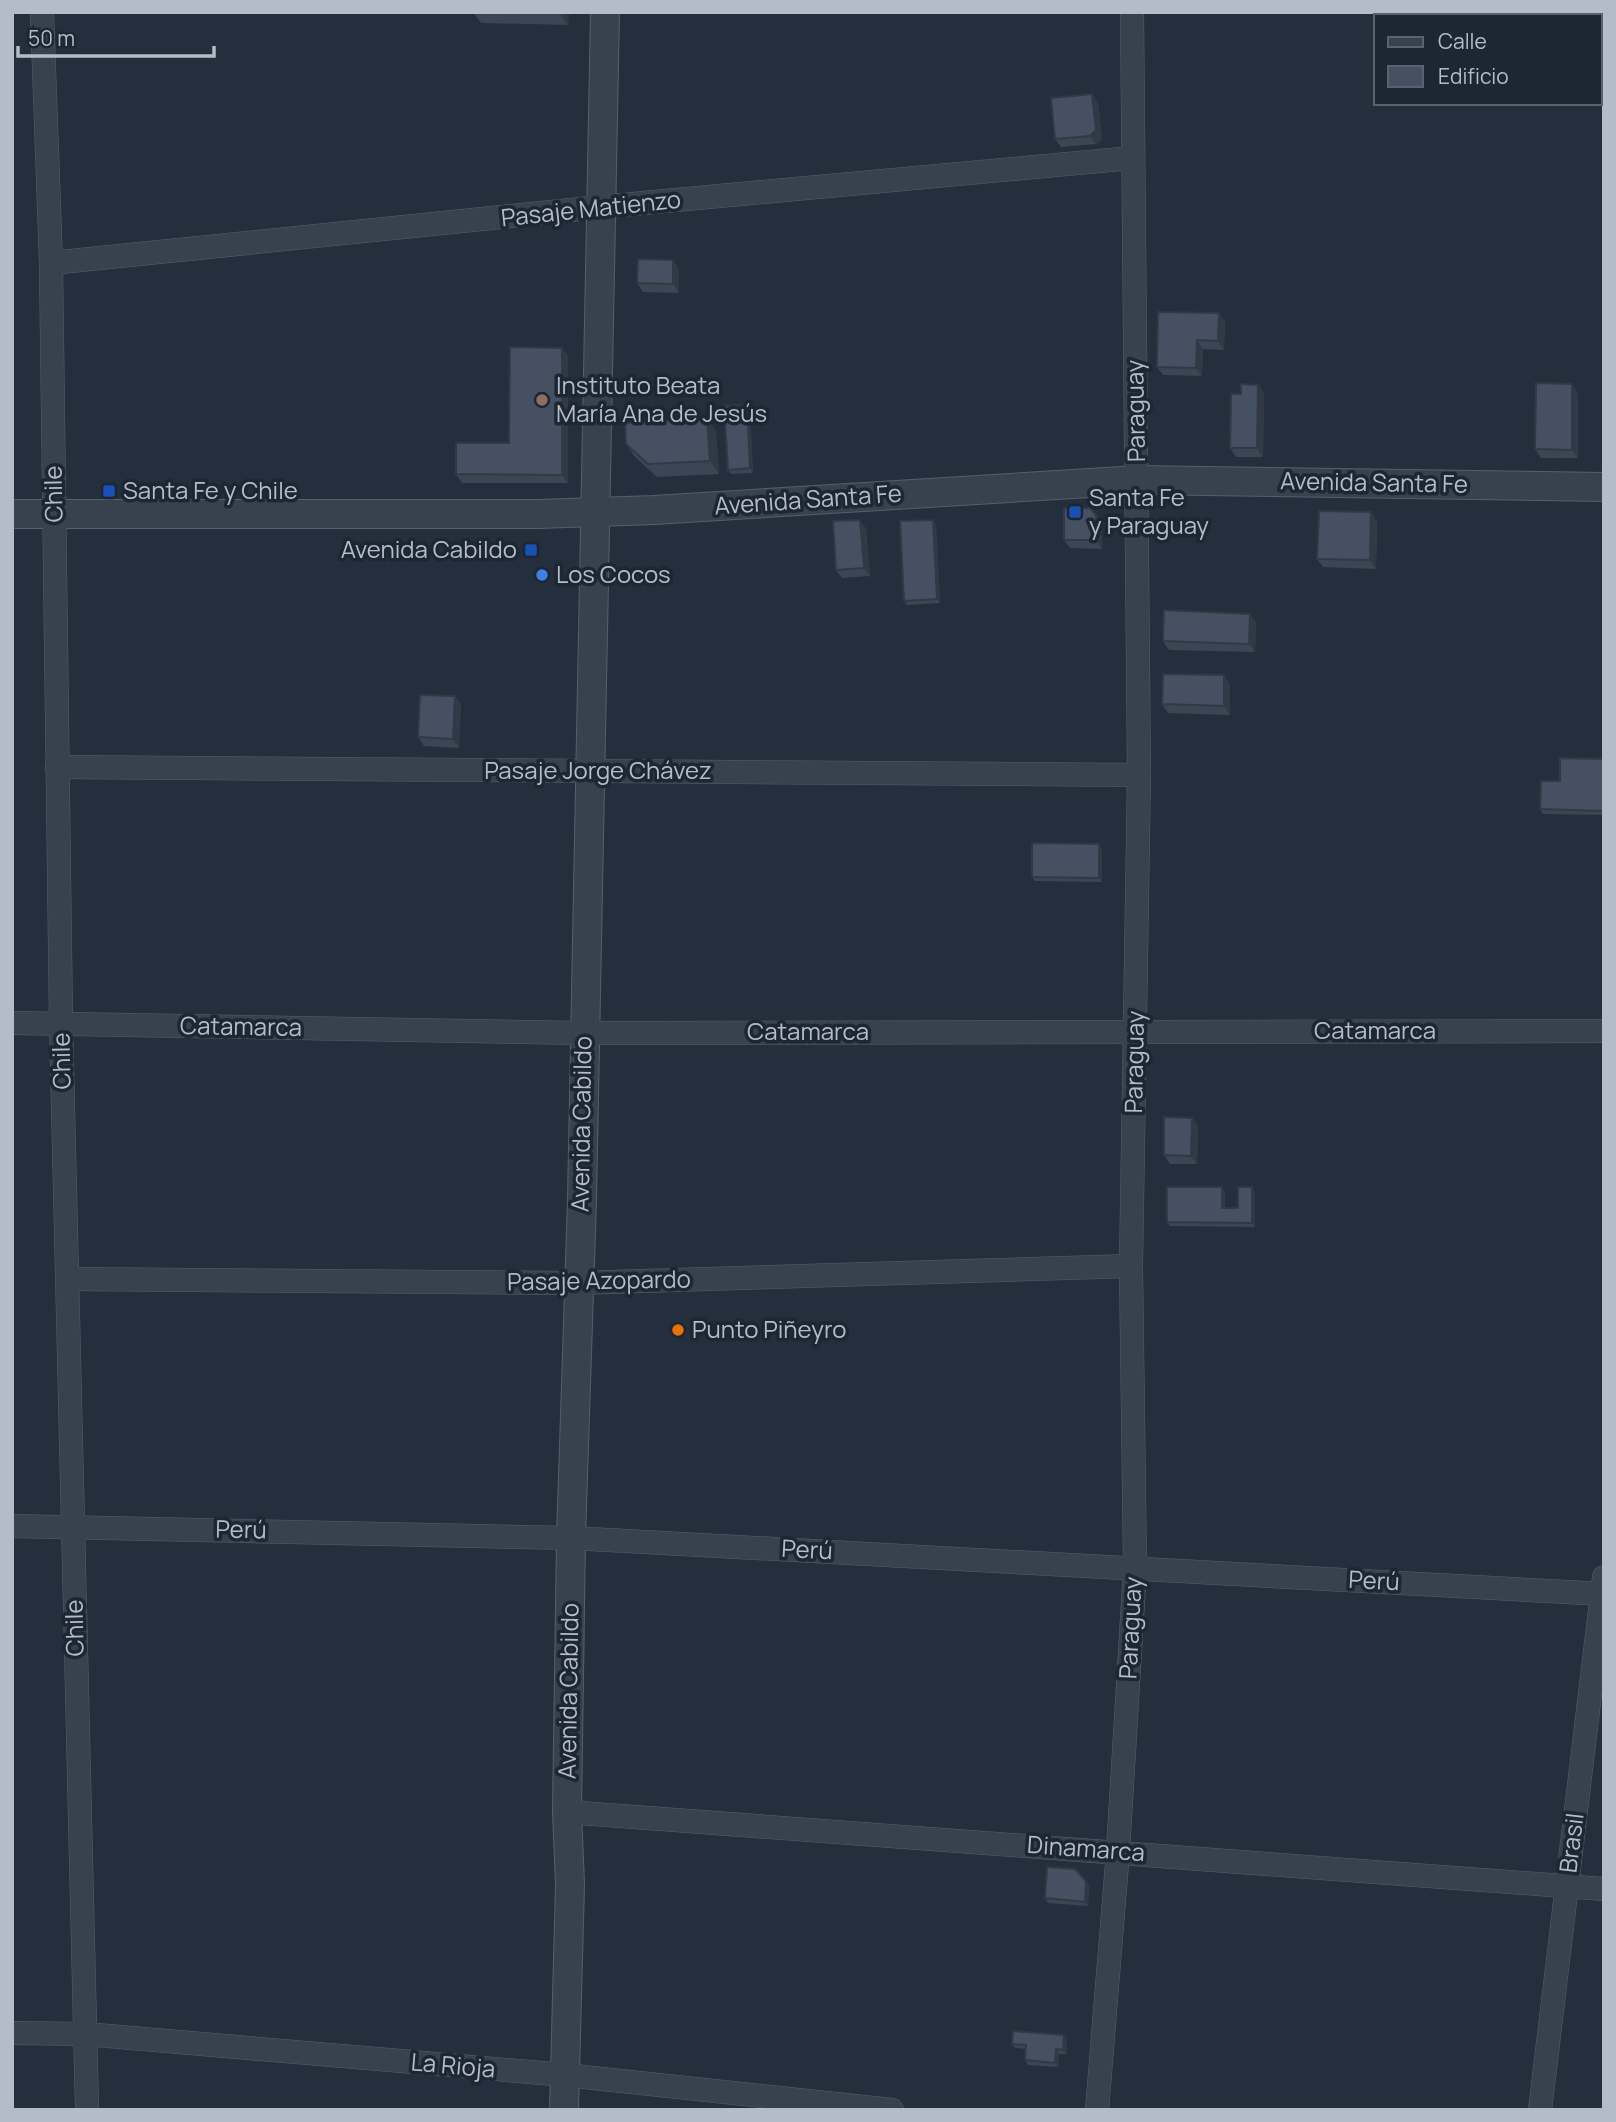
<svg xmlns="http://www.w3.org/2000/svg" width="1616" height="2122" font-family="Manrope,sans-serif">
	<style>
		.lines { fill: none; stroke-linecap: round; stroke-linejoin: round }
		.minor-casing { stroke: #565f6c; stroke-width: 24 }
		.tertiary-casing { stroke: #565f6c; stroke-width: 30 }
		.minor { stroke: #38414e; stroke-width: 23 }
		.tertiary { stroke: #38414e; stroke-width: 28 }
		.wall { fill: #3b4654 }
		.shaded-wall { fill: #303945 }
		.building { fill: #455162; stroke: #303945; stroke-width: 2 }
		.education-dot { fill: #8d6e63; stroke: #1d2633; stroke-width: 2.5 }
		.transit-dot { fill: #1a4fb4; stroke: #1d2633; stroke-width: 2.5 }
		.shop-dot { fill: #3f7fe0; stroke: #1d2633; stroke-width: 2.5 }
		.food-dot { fill: #e8710a; stroke: #1d2633; stroke-width: 2.5 }
		.labels { text-anchor: middle; stroke-width: 7; stroke-linejoin: round; paint-order: stroke }
		.street-label { font-size: 24px; fill: #b4bcc9; stroke: #1d2633 }
		.poi-label { font-size: 24px; fill: #b4bcc9; stroke: #1d2633; text-anchor: start }
	</style>
	<rect width="100%" height="100%" fill="#242f3e"/>
	<g class="lines">
		<g class="minor-casing">
			<g id="minor">
				<polyline points="42,12 51,263 61,1023 87,2110"/>
				<polyline points="51,263 600,207 1132,158"/>
				<polyline points="57,767 1139,775"/>
				<polyline points="12,1023 583,1033 1604,1031"/>
				<polyline points="67,1279 578,1283 1131,1266"/>
				<polyline points="12,1526 571,1538 1604,1594"/>
				<polyline points="567,1812 1604,1889"/>
				<polyline points="12,2033 85,2034 565,2075 892,2110"/>
				<polyline points="1097,2110 1118,1851 1135,1568 1131,1266 1139,775 1132,12"/>
				<polyline points="1540,2110 1604,1577"/>
			</g>
		</g>
		<g class="tertiary-casing">
			<g id="tertiary">
				<polyline points="12,514 539,514 654,510 1138,480 1604,487"/>
				<polyline points="564,2110 570,1884 567,1812 571,1538 582,1200 605,12"/>
			</g>
		</g>
		<use href="#minor" class="minor"/>
		<use href="#tertiary" class="tertiary"/>
	</g>
	<g class="wall">
		<polygon points="473,12 569,12 568,25 481,23"/>
		<polygon points="1385,12 1604,12 1604,20 1600,20 1600,16 1385,16"/>
		<polygon points="1092,94 1098,103 1102,139 1096,144 1061,147 1055,139"/>
		<polygon points="679,269 679,293 643,292 637,283"/>
		<polygon points="1219,313 1225,322 1224,350 1203,349 1202,376 1163,375 1157,367"/>
		<polygon points="568,356 568,483 462,483 456,474 509,443"/>
		<polygon points="1258,385 1264,393 1263,457 1236,457 1230,448 1241,394"/>
		<polygon points="1578,393 1578,458 1541,458 1535,449"/>
		<polygon points="750,409 753,473 731,474 728,470"/>
		<polygon points="716,431 719,474 657,477 635,457 626,444"/>
		<polygon points="1096,515 1102,523 1102,549 1070,548 1064,540"/>
		<polygon points="1377,521 1376,569 1323,567 1317,559"/>
		<polygon points="936,524 940,603 907,605 904,601"/>
		<polygon points="866,528 870,576 842,578 836,570"/>
		<polygon points="1256,622 1255,652 1169,650 1163,641"/>
		<polygon points="1230,684 1230,715 1168,713 1162,704"/>
		<polygon points="461,704 459,748 424,746 418,737"/>
		<polygon points="1604,759 1604,815 1543,814 1540,809 1560,781"/>
		<polygon points="1102,849 1102,882 1035,881 1032,877"/>
		<polygon points="1198,1126 1197,1164 1170,1164 1164,1155"/>
		<polygon points="1225,1192 1225,1208 1238,1208 1255,1192 1255,1227 1170,1226 1167,1222"/>
		<polygon points="1086,1881 1089,1886 1088,1906 1048,1903 1045,1898"/>
		<polygon points="1064,2035 1067,2039 1066,2054 1059,2054 1058,2067 1028,2065 1025,2060 1026,2049 1015,2048 1012,2044"/>
	</g>
	<g class="shaded-wall">
		<polygon points="559,12 569,12 568,25"/>
		<polygon points="1092,94 1098,103 1102,139 1096,144 1090,136"/>
		<polygon points="673,260 679,269 679,293 673,284"/>
		<polygon points="1219,313 1225,322 1224,350 1218,341"/>
		<polygon points="1197,340 1203,349 1202,376 1196,368"/>
		<polygon points="562,348 568,356 568,483 562,475"/>
		<polygon points="1572,384 1578,393 1578,458 1572,450"/>
		<polygon points="1258,385 1264,393 1263,457 1257,448"/>
		<polygon points="747,405 750,409 753,473 750,468"/>
		<polygon points="707,418 716,431 719,474 710,461"/>
		<polygon points="1371,512 1377,521 1376,569 1370,560"/>
		<polygon points="1096,515 1102,523 1102,549 1096,540"/>
		<polygon points="860,520 866,528 870,576 864,568"/>
		<polygon points="933,520 936,524 940,603 937,599"/>
		<polygon points="1250,614 1256,622 1255,652 1249,644"/>
		<polygon points="1224,675 1230,684 1230,715 1224,706"/>
		<polygon points="455,696 461,704 459,748 453,739"/>
		<polygon points="1099,844 1102,849 1102,882 1099,878"/>
		<polygon points="1192,1118 1198,1126 1197,1164 1191,1156"/>
		<polygon points="1222,1187 1225,1192 1225,1212 1222,1208"/>
		<polygon points="1252,1187 1255,1192 1255,1227 1252,1223"/>
		<polygon points="1086,1881 1089,1886 1088,1906 1085,1902"/>
		<polygon points="1064,2035 1067,2039 1066,2054 1063,2050"/>
		<polygon points="1056,2049 1059,2054 1058,2067 1055,2063"/>
	</g>
	<g class="building">
		<polygon points="1385,12 1439,12 1385,15"/>
		<polygon points="1092,94 1096,130 1090,136 1055,139 1051,98"/>
		<polygon points="638,259 673,260 673,284 637,283"/>
		<polygon points="1158,312 1219,313 1218,341 1197,340 1196,368 1157,367"/>
		<polygon points="510,347 562,348 562,475 456,474 456,443 509,443"/>
		<polygon points="1536,383 1572,384 1572,450 1535,449"/>
		<polygon points="1241,384 1258,385 1257,448 1230,448 1231,394 1241,394"/>
		<polygon points="747,405 750,468 728,470 724,406"/>
		<polygon points="707,418 710,461 648,464 626,444 625,423"/>
		<polygon points="1064,508 1090,508 1096,515 1096,540 1064,540"/>
		<polygon points="1319,511 1371,512 1370,560 1317,559"/>
		<rect x="1603" y="518" width="1" height="41"/>
		<polygon points="860,520 864,568 836,570 833,521"/>
		<polygon points="933,520 937,599 904,601 900,521"/>
		<polygon points="1164,610 1250,614 1249,644 1163,641"/>
		<polygon points="1163,674 1224,675 1224,706 1162,704"/>
		<polygon points="420,695 455,696 453,739 418,737"/>
		<polygon points="1560,758 1604,759 1604,811 1540,809 1541,781 1560,781"/>
		<polygon points="1032,843 1099,844 1099,878 1032,877"/>
		<polygon points="1164,1117 1192,1118 1191,1156 1164,1155"/>
		<polygon points="1167,1187 1222,1187 1222,1208 1238,1208 1238,1187 1252,1187 1252,1223 1167,1222"/>
		<polygon points="1047,1867 1075,1869 1086,1881 1085,1902 1045,1898"/>
		<polygon points="1013,2031 1064,2035 1063,2050 1056,2049 1055,2063 1025,2060 1026,2045 1012,2044"/>
	</g>
	<circle class="education-dot" cx="542" cy="400" r="7"/>
	<g class="transit-dot">
		<rect x="102" y="484" width="14" height="14" rx="3.5"/>
		<rect x="1068" y="505" width="14" height="14" rx="3.5"/>
		<rect x="524" y="543" width="14" height="14" rx="3.5"/>
	</g>
	<circle class="shop-dot" cx="542" cy="575" r="7"/>
	<circle class="food-dot" cx="678" cy="1330" r="7"/>
	<g class="labels">
		<g class="street-label">
			<text transform="translate(591 209) rotate(-6)" y="8">Pasaje Matienzo</text>
			<text transform="translate(1136 411) rotate(-91)" y="8">Paraguay</text>
			<text transform="translate(1374 483) rotate(1)" y="8">Avenida Santa Fe</text>
			<text transform="translate(54 494) rotate(-91)" y="8">Chile</text>
			<text transform="translate(808 500) rotate(-4)" y="8">Avenida Santa Fe</text>
			<text x="598" y="779">Pasaje Jorge Chávez</text>
			<text transform="translate(241 1027) rotate(1)" y="8">Catamarca</text>
			<text x="1375" y="1039">Catamarca</text>
			<text x="808" y="1040">Catamarca</text>
			<text transform="translate(62 1061) rotate(-91)" y="8">Chile</text>
			<text transform="translate(1135 1062) rotate(-89)" y="8">Paraguay</text>
			<text transform="translate(582 1124) rotate(-89)" y="8">Avenida Cabildo</text>
			<text transform="translate(599 1281) rotate(-1)" y="8">Pasaje Azopardo</text>
			<text transform="translate(241 1530) rotate(1)" y="8">Perú</text>
			<text transform="translate(807 1550) rotate(3)" y="8">Perú</text>
			<text transform="translate(1374 1581) rotate(3)" y="8">Perú</text>
			<text transform="translate(75 1628) rotate(-91)" y="8">Chile</text>
			<text transform="translate(1131 1628) rotate(-87)" y="8">Paraguay</text>
			<text transform="translate(569 1691) rotate(-89)" y="8">Avenida Cabildo</text>
			<text transform="translate(1572 1843) rotate(-83)" y="8">Brasil</text>
			<text transform="translate(1086 1849) rotate(4)" y="8">Dinamarca</text>
			<text transform="translate(453 2066) rotate(5)" y="8">La Rioja</text>
		</g>
		<g class="poi-label">
			<text x="556" y="394">Instituto Beata<tspan x="556" dy="28">María Ana de Jesús</tspan></text>
			<text x="123" y="499">Santa Fe y Chile</text>
			<text x="1089" y="506">Santa Fe<tspan x="1089" dy="28">y Paraguay</tspan></text>
			<text x="517" y="558" text-anchor="end">Avenida Cabildo</text>
			<text x="556" y="583">Los Cocos</text>
			<text x="692" y="1338">Punto Piñeyro</text>
		</g>
	</g>
	<rect width="1616" height="2122" fill="none" stroke="#b4bcc9" stroke-width="28"/>
	<rect x="1374" y="14" width="228" height="91" fill="#1d2633" stroke="#59626f" stroke-width="2"/>
	<rect x="1388" y="37" width="35" height="10" fill="#38414e" stroke="#59626f" stroke-width="2"/>
	<text x="1438" y="49" font-size="21" fill="#b4bcc9">Calle</text>
	<rect x="1388" y="66" width="35" height="21" fill="#455162" stroke="#59626f" stroke-width="2"/>
	<text x="1438" y="84" font-size="21" fill="#b4bcc9">Edificio</text>
	<path d="M18 46v10h196v-10" fill="none" stroke="#b4bcc9" stroke-width="3.5"/>
	<text x="28" y="46" font-size="21" fill="#b4bcc9" stroke="#1d2633" stroke-width="5" paint-order="stroke">50 m</text>
</svg>
